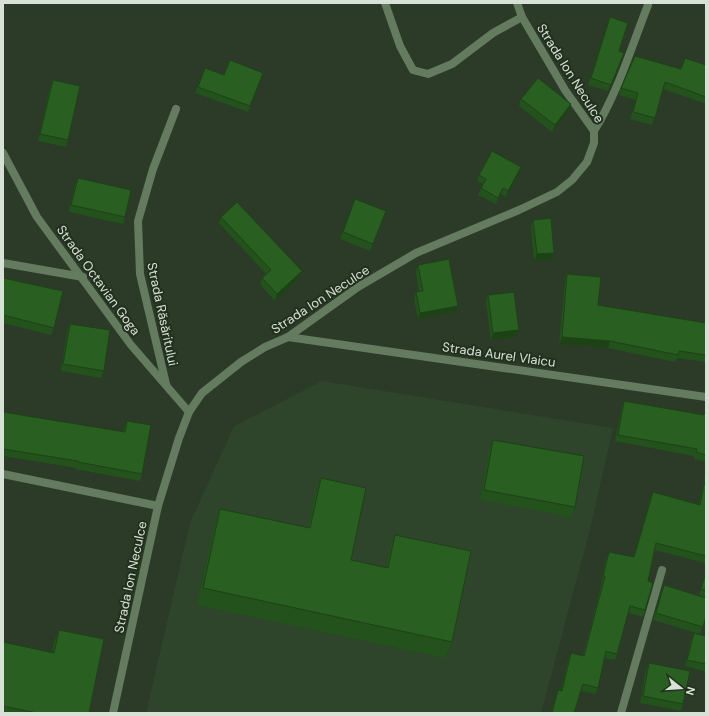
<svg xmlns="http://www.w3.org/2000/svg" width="709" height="716" font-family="'DM Sans',sans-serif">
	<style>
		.built { fill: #2e442b }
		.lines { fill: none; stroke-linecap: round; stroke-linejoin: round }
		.pedestrian { stroke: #647b5f; stroke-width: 8 }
		.minor { stroke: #647b5f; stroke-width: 8 }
		.wall { fill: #23521c }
		.shaded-wall { fill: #1d4216 }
		.building { fill: #295f20; stroke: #1d4216 }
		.labels { text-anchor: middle; stroke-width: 4; stroke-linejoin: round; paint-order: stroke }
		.street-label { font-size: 13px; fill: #d7e1d5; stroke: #21311e }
	</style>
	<rect width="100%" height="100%" fill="#2b3b28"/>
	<polygon class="built" points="322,381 613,428 590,530 541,713 146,713 190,523 234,426"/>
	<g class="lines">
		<polyline class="pedestrian" points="385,3 400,46 413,70 428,74 452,64 493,33 522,17"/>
		<g class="minor">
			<path d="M 594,131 C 618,92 631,48 648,5"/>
			<polyline points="3,153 37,217 131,345 189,412"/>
			<polyline points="3,263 83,277"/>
			<polyline points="288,337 706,397"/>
			<polyline points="166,384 140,274 138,221 153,169 176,109"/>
			<polyline points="3,474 158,506"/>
			<polyline points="113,713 158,506 179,438 189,412 202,393 241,362 265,347 288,337 358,287 416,253 519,210 557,192 572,180 587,162 594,143 594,131 565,90 522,17 517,3"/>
			<polyline points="621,713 662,570"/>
		</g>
	</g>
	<g class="wall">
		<polygon points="610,17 619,51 624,53 608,91 588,85"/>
		<polygon points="706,65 706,104 663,89 652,125 630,119 636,100 619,95 621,88 680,69"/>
		<polygon points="205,68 224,75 263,73 248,112 195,93"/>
		<polygon points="53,80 68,140 66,147 38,141 50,87"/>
		<polygon points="521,99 571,104 569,111 552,132 519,106"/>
		<polygon points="519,173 506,197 501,194 496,204 478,195 483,184 477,181 479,175"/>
		<polygon points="78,178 125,217 123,224 69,212 75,184"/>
		<polygon points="355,199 386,211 370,251 340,239"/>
		<polygon points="221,217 302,271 299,278 275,301 260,284 262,278 266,274 219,223"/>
		<polygon points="533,220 552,259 534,261 531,226"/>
		<polygon points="418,265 455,312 418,319 414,299 416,292 419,292 416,272"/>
		<polygon points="567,274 598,305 706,323 706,362 677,358 675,362 608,348 559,344 565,281"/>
		<polygon points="3,278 54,328 51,335 3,323"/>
		<polygon points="488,295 516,337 491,340 486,302"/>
		<polygon points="70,324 104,371 101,378 61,371 67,331"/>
		<polygon points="624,401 703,415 705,411 706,412 706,462 694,459 694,456 615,441 622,407"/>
		<polygon points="3,412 123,432 124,428 127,421 142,474 140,481 75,469 76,468 3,456"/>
		<polygon points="493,440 575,507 571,517 480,500 489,450"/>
		<polygon points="706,469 706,559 705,563 655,550 648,581 645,610 643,617 628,613 617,654 615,660 605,658 598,688 595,694 581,691 574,713 551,713 558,690 561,691 568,660 571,653 583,656 602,583 601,583 606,559 609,552 634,557 650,499 653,492 699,505"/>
		<polygon points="321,478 351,560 386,568 389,552 395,535 452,642 445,658 197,605 214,526 220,509 308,528 315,494"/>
		<polygon points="706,569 706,616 700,634 653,620 664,585 699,596"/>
		<polygon points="59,630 89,713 3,713 3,642 52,653 54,642"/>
		<polygon points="694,633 706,636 706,672 685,666 691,640"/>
		<polygon points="649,663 683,704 681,711 640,703 646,670"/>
	</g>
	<g class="shaded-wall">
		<polygon points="571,104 569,111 552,132 555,125"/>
		<polygon points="521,167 519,173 506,197 508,191"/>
		<polygon points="503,188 501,194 496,204 498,198"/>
		<polygon points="554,253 552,259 534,261 537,254"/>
		<polygon points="302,271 299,278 275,301 277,294"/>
		<polygon points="458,306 455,312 418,319 420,313"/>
		<polygon points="519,330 516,337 491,340 493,333"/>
		<polygon points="562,337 610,341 608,348 559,344"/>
	</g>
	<g class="building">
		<polygon points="610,17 628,23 619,51 624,53 611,85 591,78"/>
		<polygon points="635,56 681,69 685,58 706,65 706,97 665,82 655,118 633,112 638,93 621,88"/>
		<polygon points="230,60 263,73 250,106 198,87 205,68 224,75"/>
		<polygon points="538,78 571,104 555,125 521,99"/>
		<polygon points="53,80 80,86 68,140 40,134"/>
		<polygon points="492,151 521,167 508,191 503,188 498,198 481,188 486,179 479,175"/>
		<polygon points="78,178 131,190 125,217 71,205"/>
		<polygon points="355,199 386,211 373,244 343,232"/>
		<polygon points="237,202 302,271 277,294 262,278 271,270 221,217"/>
		<polygon points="551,218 554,253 537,254 533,220"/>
		<polygon points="449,259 458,306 420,313 416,292 423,291 418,265"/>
		<polygon points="567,274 601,277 598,305 706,323 706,355 679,351 678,355 610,341 562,337"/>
		<polygon points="3,278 63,291 54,328 3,315"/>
		<polygon points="514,292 519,330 493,333 488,295"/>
		<polygon points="70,324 110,330 104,371 63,364"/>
		<polygon points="624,401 704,415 705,411 706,412 706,455 696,452 697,449 618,435"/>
		<polygon points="3,412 125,432 127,421 151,425 142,474 78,462 78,461 3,449"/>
		<polygon points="493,440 584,456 575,507 484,490"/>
		<polygon points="706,475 706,556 656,543 648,581 653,583 645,610 630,606 617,654 606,651 598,688 583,684 574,713 552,713 558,690 562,691 571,653 584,656 605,576 603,576 609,552 634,557 653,492 700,505"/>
		<polygon points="321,478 366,488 351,560 388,568 395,535 471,551 452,642 203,588 220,509 310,528"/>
		<polygon points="706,572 706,590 701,589"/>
		<polygon points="664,585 706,598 706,616 703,627 656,613"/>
		<polygon points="59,630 104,639 89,713 37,713 3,706 3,642 54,653"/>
		<polygon points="694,633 706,636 706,664 687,660"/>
		<polygon points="649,663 690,671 683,704 643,696"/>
	</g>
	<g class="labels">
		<g class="street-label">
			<text transform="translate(571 73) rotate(58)" y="5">Strada Ion Neculce</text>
			<text transform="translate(99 280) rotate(54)" y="5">Strada Octavian Goga</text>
			<text transform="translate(320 299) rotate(-33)" y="5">Strada Ion Neculce</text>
			<text transform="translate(163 314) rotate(78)" y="5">Strada Răsăritului</text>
			<text transform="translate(499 354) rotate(8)" y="5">Strada Aurel Vlaicu</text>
			<text transform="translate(130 577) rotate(-78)" y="5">Strada Ion Neculce</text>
		</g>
	</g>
	<rect width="709" height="716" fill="none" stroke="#d7e1d5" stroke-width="8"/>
	<g transform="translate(681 688) rotate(107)" stroke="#21311e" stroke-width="3" paint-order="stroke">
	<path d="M0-3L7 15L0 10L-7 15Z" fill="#d7e1d5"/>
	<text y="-6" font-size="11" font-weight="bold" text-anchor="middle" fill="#d7e1d5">N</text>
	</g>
</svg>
